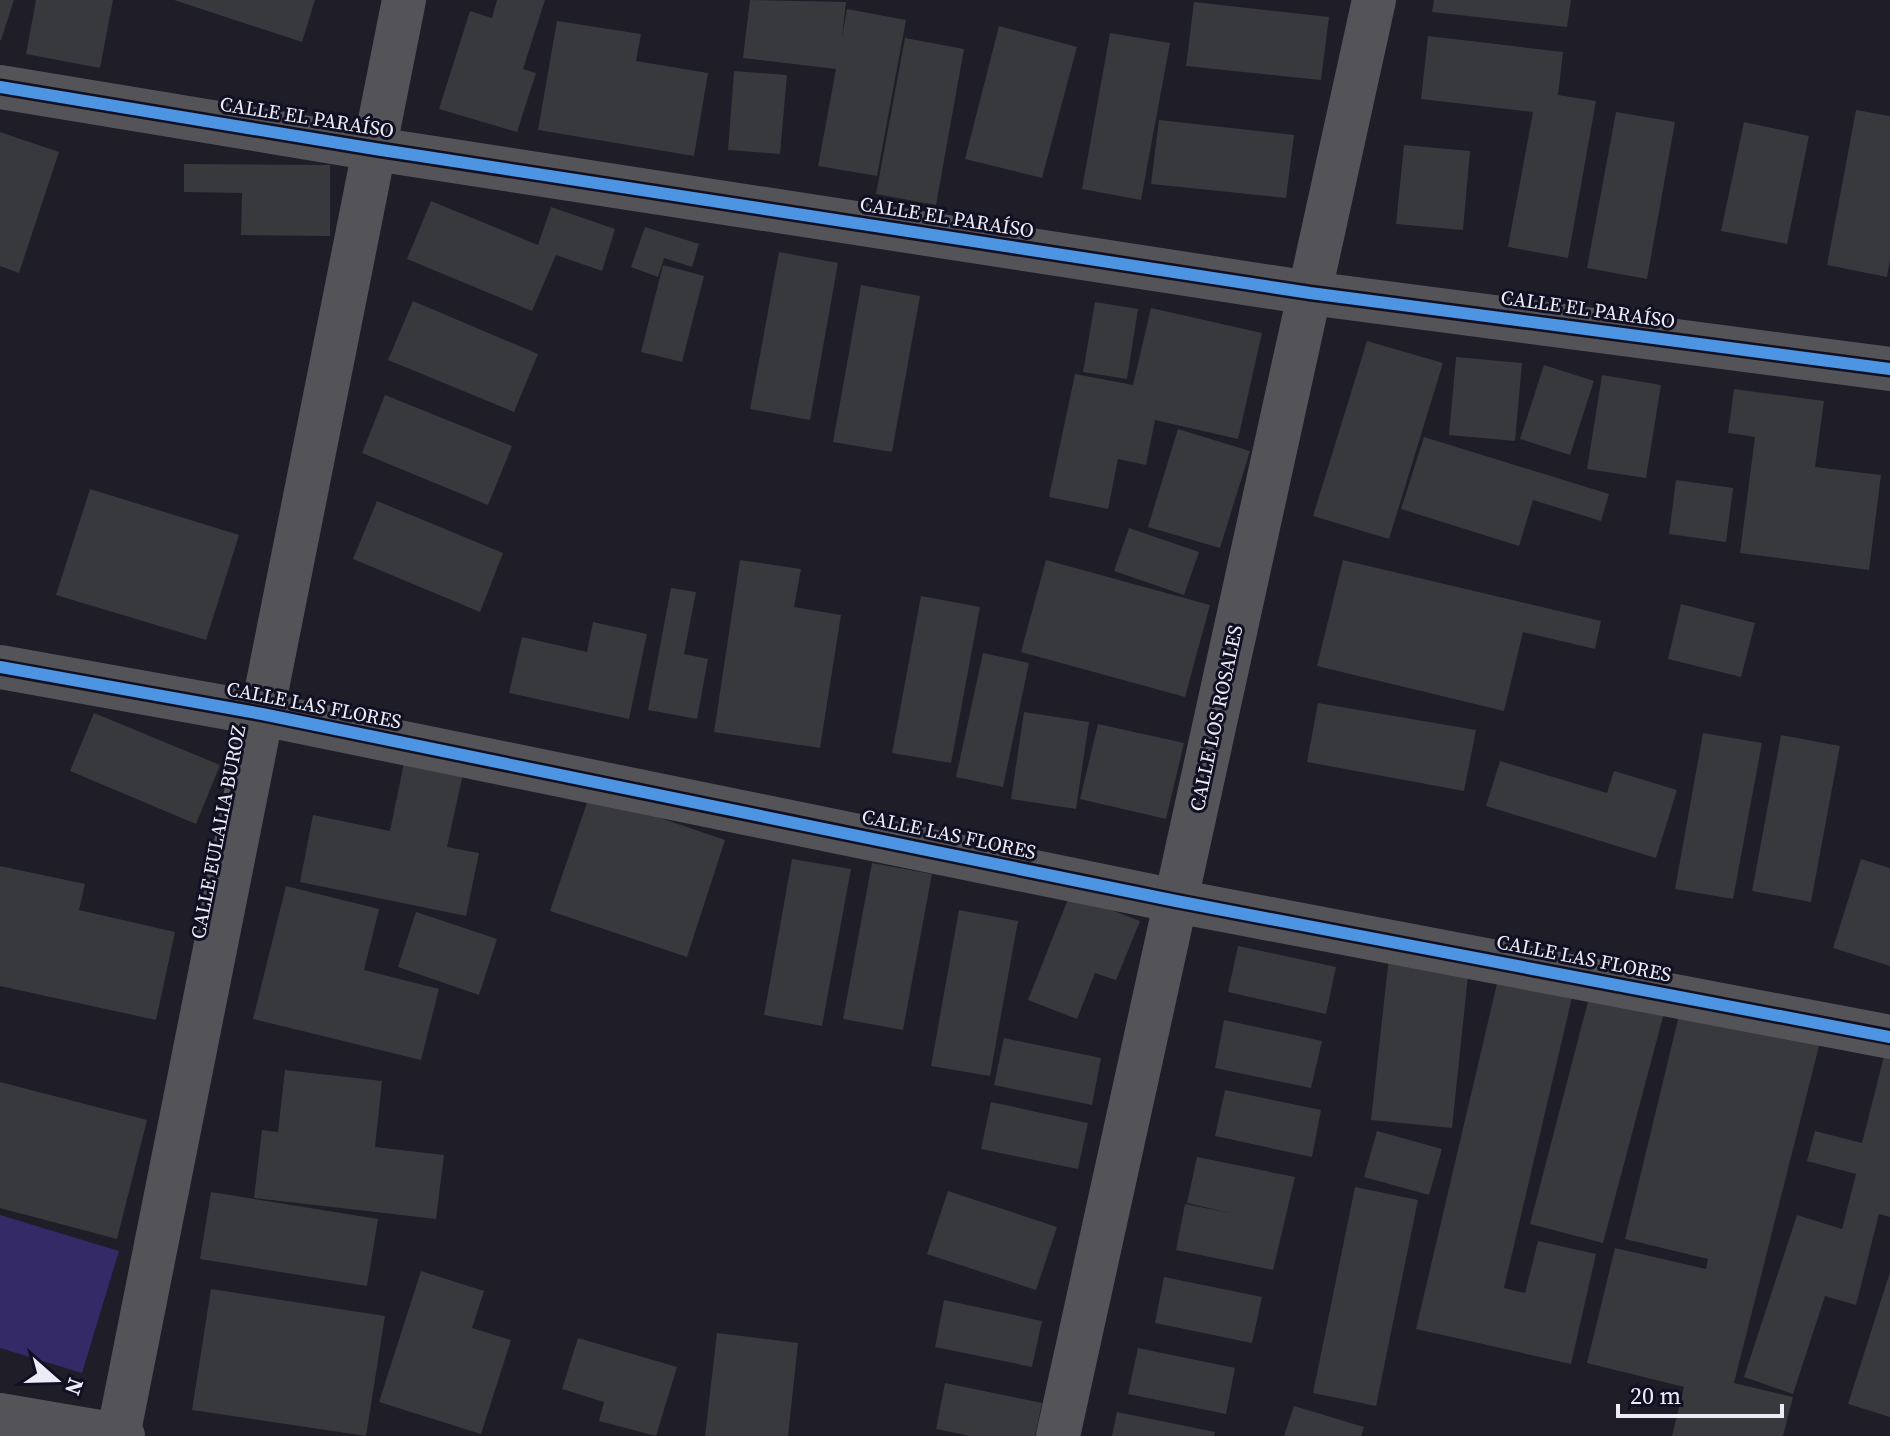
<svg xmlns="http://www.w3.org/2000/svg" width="1890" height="1436" font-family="'Source Serif 4',serif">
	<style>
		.pitch { fill: #342a67 }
		.building { fill: #38393c }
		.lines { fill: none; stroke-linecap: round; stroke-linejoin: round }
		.street { stroke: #545358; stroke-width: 44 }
		.cycleway-casing { stroke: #111022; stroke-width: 17 }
		.cycleway { stroke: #4d94e3; stroke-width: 12 }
		.labels { text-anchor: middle; stroke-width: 6; stroke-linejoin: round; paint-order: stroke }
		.street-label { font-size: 20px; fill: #ececf9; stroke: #111022 }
	</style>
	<rect width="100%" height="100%" fill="#1e1d28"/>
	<polygon class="pitch" points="0,1215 119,1251 82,1373 0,1348"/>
	<g class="building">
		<polygon points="0,0 14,0 1,40 0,40"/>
		<polygon points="36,0 113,0 100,68 26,54"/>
		<polygon points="174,0 315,0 302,42"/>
		<polygon points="497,0 545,0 523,69 536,73 517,132 439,109 470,11 492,18"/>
		<polygon points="750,0 846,2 842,38 847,9 906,20 877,176 818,166 836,69 743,58"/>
		<polygon points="1434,0 1571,0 1567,27 1432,12"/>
		<polygon points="1194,2 1329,17 1321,80 1186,66"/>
		<polygon points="557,21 641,34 636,61 708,73 694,156 538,130"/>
		<polygon points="999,26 1077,47 1042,178 965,159"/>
		<polygon points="1110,33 1170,43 1141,200 1082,189"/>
		<polygon points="1428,36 1563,52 1558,95 1596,101 1568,258 1508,247 1533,112 1421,99"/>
		<polygon points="905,38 964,49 936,205 876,194"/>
		<polygon points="734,71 787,75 780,154 728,150"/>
		<polygon points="1856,110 1890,116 1890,259 1887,277 1827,265"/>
		<polygon points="1616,112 1675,122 1647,279 1587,268"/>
		<polygon points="1159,120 1294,135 1286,198 1151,184"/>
		<polygon points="1744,122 1809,136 1787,244 1721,231"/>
		<polygon points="0,132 59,152 19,273 0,266"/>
		<polygon points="1404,145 1470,151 1463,230 1396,224"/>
		<polygon points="184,164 330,165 330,236 241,235 242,193 184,192"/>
		<polygon points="431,201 538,245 551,207 615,229 602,271 556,255 532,311 407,259"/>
		<polygon points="645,227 699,244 692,267 664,258 658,277 631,267"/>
		<polygon points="779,252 838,263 810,420 750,409"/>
		<polygon points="663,265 704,276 682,362 641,352"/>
		<polygon points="861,285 920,296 892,452 833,442"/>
		<polygon points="413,301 538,354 514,412 388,360"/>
		<polygon points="1095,302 1138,309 1127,379 1083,372"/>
		<polygon points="1151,308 1262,333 1238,439 1155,420 1146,465 1118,459 1108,509 1049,497 1075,374 1133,385"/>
		<polygon points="1367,341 1443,363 1389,539 1313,516"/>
		<polygon points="1456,357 1522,363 1515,441 1449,435"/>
		<polygon points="1544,365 1594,381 1570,455 1520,439"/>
		<polygon points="1602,375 1661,385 1646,478 1587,469"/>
		<polygon points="1734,389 1824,401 1815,467 1881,475 1869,570 1740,553 1755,437 1728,433"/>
		<polygon points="385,395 512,446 488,505 362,453"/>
		<polygon points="1178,429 1250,451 1220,548 1148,527"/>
		<polygon points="1424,437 1609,494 1601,521 1533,500 1519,546 1401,509"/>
		<polygon points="1676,480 1733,488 1726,542 1669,534"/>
		<polygon points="90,489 239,535 206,640 56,595"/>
		<polygon points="377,501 503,553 480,612 353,559"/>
		<polygon points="1129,528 1199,552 1184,595 1114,571"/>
		<polygon points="740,560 801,569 794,607 841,615 820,748 714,732"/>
		<polygon points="1046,560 1210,605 1185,697 1021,652"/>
		<polygon points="1343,560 1601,621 1595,649 1523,632 1504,711 1317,666"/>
		<polygon points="671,588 696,592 684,654 708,659 697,719 648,710"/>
		<polygon points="921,596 980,607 951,763 892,753"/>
		<polygon points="1681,604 1755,623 1741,677 1668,659"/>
		<polygon points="593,622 647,634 629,719 509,693 522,637 587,652"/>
		<polygon points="983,653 1029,663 1003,787 956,777"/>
		<polygon points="1318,703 1476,730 1464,791 1307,762"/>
		<polygon points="1024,712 1089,722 1076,809 1011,799"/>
		<polygon points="94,713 220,765 196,824 70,771"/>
		<polygon points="1098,724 1184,743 1166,819 1080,799"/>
		<polygon points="1703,733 1762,743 1733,899 1675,889"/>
		<polygon points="1781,735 1840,746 1811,902 1752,891"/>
		<polygon points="405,758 464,769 447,847 479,853 466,916 300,882 313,815 390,831"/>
		<polygon points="1500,761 1607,793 1614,771 1677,790 1656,858 1486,806"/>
		<polygon points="590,794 725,840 687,957 550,911"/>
		<polygon points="792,859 851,869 822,1026 764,1015"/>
		<polygon points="1861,859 1890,868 1890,966 1833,948"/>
		<polygon points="872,863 932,874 903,1030 843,1019"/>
		<polygon points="0,866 85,884 79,910 175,932 156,1020 0,986"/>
		<polygon points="286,886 379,909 364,970 439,989 421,1060 253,1019"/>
		<polygon points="1070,894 1140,921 1116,980 1095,973 1077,1019 1028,1000"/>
		<polygon points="959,910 1018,921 990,1076 931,1066"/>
		<polygon points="416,912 497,939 479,995 398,967"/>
		<polygon points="1238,946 1336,967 1326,1014 1228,992"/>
		<polygon points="1389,957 1469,966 1452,1128 1371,1120"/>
		<polygon points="1499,975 1573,993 1504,1288 1525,1293 1538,1241 1596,1254 1571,1364 1416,1329"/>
		<polygon points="1591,990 1665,1009 1603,1243 1530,1224"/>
		<polygon points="1681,1007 1820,1042 1734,1383 1793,1397 1783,1436 1672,1436 1684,1387 1587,1363 1615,1248 1706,1269 1708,1259 1625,1239"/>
		<polygon points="1224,1020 1322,1041 1311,1088 1215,1068"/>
		<polygon points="1004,1038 1101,1058 1092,1105 994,1085"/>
		<polygon points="1885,1052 1890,1053 1890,1217 1879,1214 1856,1305 1825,1296 1793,1394 1744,1377 1797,1215 1842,1229 1856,1174 1807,1161 1815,1131 1862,1143"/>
		<polygon points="285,1070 382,1081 375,1147 444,1155 436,1219 254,1198 262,1130 278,1132"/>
		<polygon points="0,1082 147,1120 117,1239 0,1208"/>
		<polygon points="1225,1090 1321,1110 1312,1157 1215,1136"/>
		<polygon points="991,1102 1088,1123 1078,1169 981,1149"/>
		<polygon points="1377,1131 1442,1149 1429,1195 1364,1177"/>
		<polygon points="1197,1157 1295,1177 1273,1270 1176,1250 1185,1204 1230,1213 1187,1203"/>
		<polygon points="1355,1187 1418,1200 1376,1406 1313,1393"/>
		<polygon points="948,1191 1057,1227 1036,1290 927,1254"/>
		<polygon points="211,1192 378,1219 367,1286 200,1259"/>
		<polygon points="421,1271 484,1291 472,1328 511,1340 481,1434 379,1402"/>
		<polygon points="1890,1272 1890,1417 1848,1404"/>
		<polygon points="1164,1277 1262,1297 1252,1343 1155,1323"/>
		<polygon points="211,1289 385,1316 366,1436 192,1410"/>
		<polygon points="944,1300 1042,1321 1032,1367 935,1347"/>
		<polygon points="717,1333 798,1343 788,1436 705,1436"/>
		<polygon points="578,1338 677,1367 656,1436 599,1421 604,1402 562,1389"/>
		<polygon points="1138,1348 1235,1368 1226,1414 1128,1394"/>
		<polygon points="945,1383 1042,1403 1035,1436 970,1436 936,1429"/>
		<polygon points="1294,1406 1364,1427 1361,1436 1284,1436"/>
		<polygon points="1117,1412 1215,1432 1214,1436 1112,1436"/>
	</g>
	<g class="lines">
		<g class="street">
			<polyline points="0,87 375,149 1310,293 1890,369"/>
			<polyline points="0,667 262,714 1176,901 1890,1037"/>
			<polyline points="0,1415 123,1436"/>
			<polyline points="118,1436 404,0"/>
			<polyline points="1058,1436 1374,0"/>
		</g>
		<g class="cycleway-casing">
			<g id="cycleway">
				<polyline points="0,87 375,149 1310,293 1890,369"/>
				<polyline points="0,667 262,714 1176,901 1890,1037"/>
			</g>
		</g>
		<use href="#cycleway" class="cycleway"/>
	</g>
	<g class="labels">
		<g class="street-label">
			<text transform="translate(307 117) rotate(9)" y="7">CALLE EL PARAÍSO</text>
			<text transform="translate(947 217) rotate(9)" y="7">CALLE EL PARAÍSO</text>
			<text transform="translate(1588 309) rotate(8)" y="7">CALLE EL PARAÍSO</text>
			<text transform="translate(314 705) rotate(11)" y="7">CALLE LAS FLORES</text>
			<text transform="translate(1216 718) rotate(-78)" y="7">CALLE LOS ROSALES</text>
			<text transform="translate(218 832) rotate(-79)" y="7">CALLE EULALIA BUROZ</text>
			<text transform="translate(949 834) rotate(12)" y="7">CALLE LAS FLORES</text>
			<text transform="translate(1584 958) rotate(11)" y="7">CALLE LAS FLORES</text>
		</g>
	</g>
	<g transform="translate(56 1380) rotate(110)" stroke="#111022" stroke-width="6" paint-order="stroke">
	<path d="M0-6L14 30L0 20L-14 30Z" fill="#ececf9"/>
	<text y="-12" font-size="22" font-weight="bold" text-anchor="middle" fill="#ececf9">N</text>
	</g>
	<path d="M1618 1404v12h164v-12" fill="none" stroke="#ececf9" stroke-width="4"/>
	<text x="1630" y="1404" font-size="24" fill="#ececf9" stroke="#111022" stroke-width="6" paint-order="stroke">20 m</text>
</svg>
